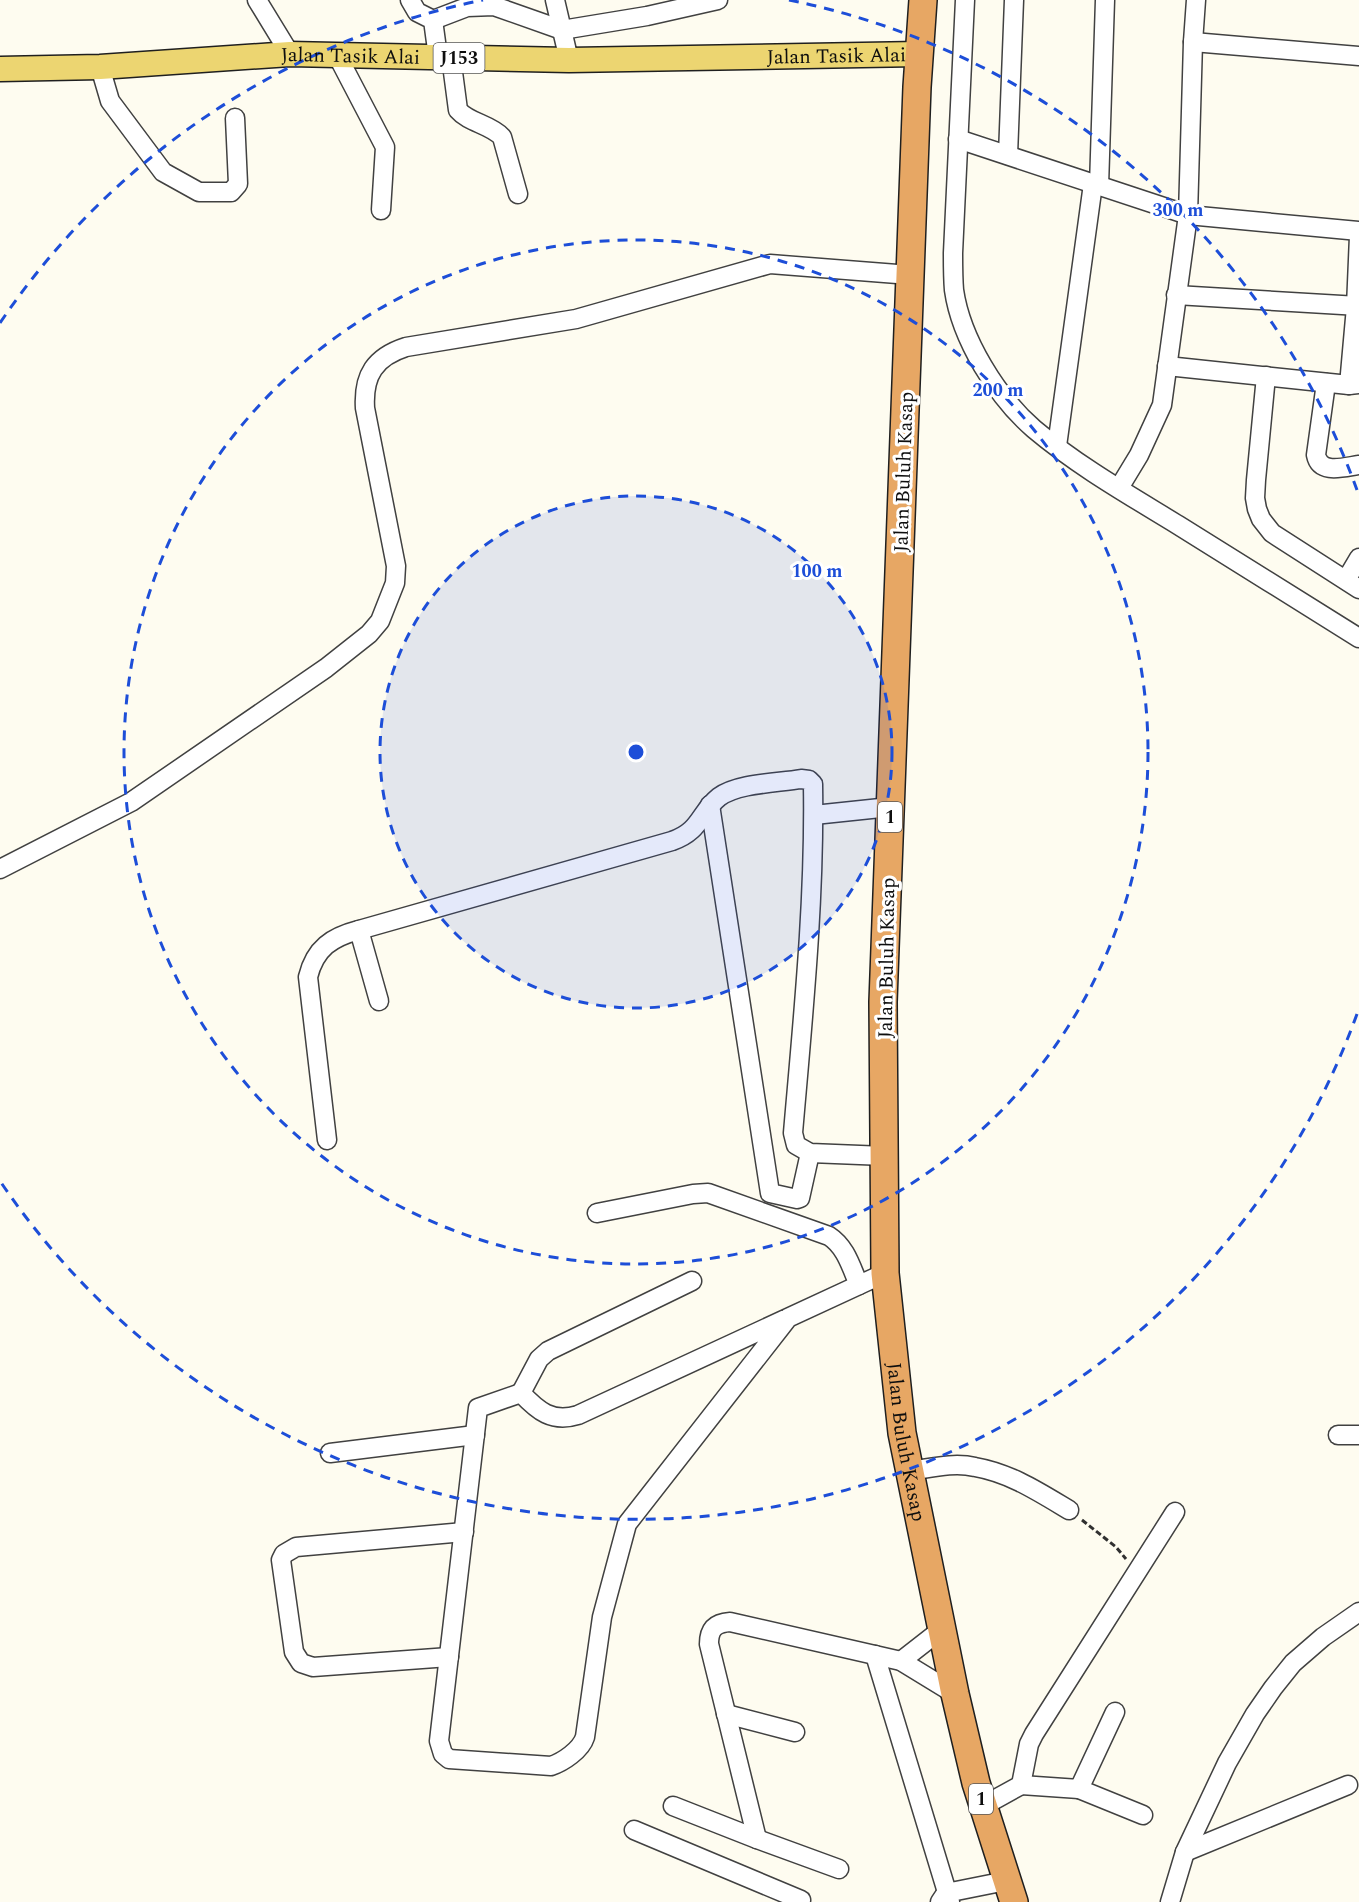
<svg xmlns="http://www.w3.org/2000/svg" width="1359" height="1902" font-family="Spectral,serif">
	<style>
		.lines { fill: none; stroke-linecap: round; stroke-linejoin: round }
		.minor-casing { stroke: #414141; stroke-width: 21 }
		.major-casing { stroke: #1f1f1f; stroke-width: 27 }
		.highway-casing { stroke: #1f1f1f; stroke-width: 30 }
		.path { stroke: #303030; stroke-width: 3; stroke-dasharray: 6 3; stroke-linecap: butt }
		.minor { stroke: #fff; stroke-width: 18 }
		.major { stroke: #ecd571; stroke-width: 24 }
		.highway { stroke: #e7a764; stroke-width: 27 }
		.ring { fill: none; stroke: #1d4ed8; stroke-width: 3; stroke-dasharray: 10 8 }
		.labels { text-anchor: middle; stroke-width: 6; stroke-linejoin: round; paint-order: stroke }
		.shield { fill: #fff; stroke: #565656; stroke-width: 1.5 }
		.shield-label { font-size: 18px; font-weight: bold; fill: #0e0e0e }
		.street-label { font-size: 20px; fill: #0e0e0e; stroke: #fff }
		.centre { fill: #1d4ed8; stroke: #fff; stroke-width: 3 }
		.ring-label { font-size: 18px; text-anchor: middle; font-weight: bold; fill: #1d4ed8; stroke: #fff; stroke-width: 6; stroke-linejoin: round; paint-order: stroke }
	</style>
	<rect width="100%" height="100%" fill="#fefcf0"/>
	<g class="lines">
		<g class="minor-casing">
			<g id="minor">
				<polyline points="257,0 290,54"/>
				<polyline points="410,0 417,12 433,20 438,57"/>
				<polyline points="555,0 562,30"/>
				<path d="M 965,0 L 953,253 C 953,265 953,278 954,290 C 961,339 997,397 1034,429 C 1078,466 1129,495 1178,525 C 1238,563 1299,600 1359,638"/>
				<polyline points="433,20 467,7 494,6 562,30"/>
				<polyline points="1193,42 1359,56"/>
				<polyline points="337,55 385,147 381,210"/>
				<path d="M 451,57 L 458,110 C 469,123 490,124 502,137 L 518,194"/>
				<polyline points="569,60 562,30 647,16 718,0"/>
				<polyline points="100,67 110,101 163,172 199,192 231,192 238,184 235,118"/>
				<polyline points="958,139 1188,215 1359,231"/>
				<polyline points="1008,155 1014,0"/>
				<polyline points="1099,186 1105,0"/>
				<polyline points="1176,295 1359,306"/>
				<polyline points="1167,366 1349,385 1359,384"/>
				<polyline points="1266,376 1256,480 1255,498 1257,509 1261,519 1272,533 1359,589"/>
				<path d="M 1326,383 L 1316,455 C 1320,475 1344,467 1359,465"/>
				<polyline points="1349,385 1356,307 1359,236"/>
				<polyline points="1057,446 1093,184"/>
				<polyline points="1119,488 1139,455 1162,405 1188,215 1193,42 1196,0"/>
				<polyline points="1346,580 1359,558"/>
				<polyline points="710,805 770,1193 797,1199 800,1198 810,1153"/>
				<polyline points="814,815 890,807"/>
				<path d="M 0,869 L 131,802 L 326,668 L 369,634 L 380,621 L 395,583 L 396,566 L 365,408 C 363,375 375,357 406,347 L 576,319 L 770,264 L 910,275"/>
				<polyline points="359,930 379,1001"/>
				<path d="M 327,1140 L 308,977 C 315,948 332,937 359,930 L 672,841 C 701,831 699,813 719,797 C 738,783 778,783 801,779 L 809,780 L 813,784 C 815,900 803,1017 793,1133 L 796,1145 L 810,1153 L 885,1156"/>
				<path d="M 597,1213 L 693,1194 L 708,1193 L 829,1236 C 846,1247 851,1267 859,1285"/>
				<path d="M 788,1318 L 627,1524 L 602,1617 L 585,1737 C 581,1750 563,1762 551,1766 L 449,1759 L 443,1754 L 439,1741 L 478,1408 L 521,1393 C 538,1411 552,1423 578,1415 L 859,1285 L 885,1273"/>
				<polyline points="521,1393 539,1359 548,1351 692,1281"/>
				<polyline points="1338,1435 1359,1435"/>
				<polyline points="330,1453 475,1435"/>
				<path d="M 910,1471 C 931,1468 954,1462 975,1467 C 1010,1473 1039,1492 1069,1510"/>
				<polyline points="875,1655 950,1902"/>
				<polyline points="449,1657 313,1667 301,1663 294,1652 281,1560 284,1554 296,1547 464,1532"/>
				<polyline points="901,1661 942,1629"/>
				<polyline points="726,1714 795,1732"/>
				<polyline points="1021,1785 1079,1789 1115,1712"/>
				<polyline points="1079,1789 1143,1815"/>
				<polyline points="673,1806 757,1839 839,1869"/>
				<polyline points="983,1806 1021,1785 1029,1744 1034,1734 1175,1512"/>
				<polyline points="634,1830 801,1900 800,1902"/>
				<path d="M 757,1839 L 709,1644 C 709,1629 715,1623 730,1622 L 901,1661 L 955,1694"/>
				<polyline points="1185,1852 1348,1785"/>
				<polyline points="940,1902 946,1893 1006,1881"/>
				<polyline points="1170,1902 1185,1852 1227,1763 1255,1714 1273,1688 1293,1663 1323,1637 1359,1612"/>
			</g>
		</g>
		<g class="major-casing">
			<g id="major">
				<path id="s1" d="M 0,69 L 100,67 L 290,54 L 569,60 L 919,54"/>
			</g>
		</g>
		<g class="highway-casing">
			<g id="highway">
				<path id="s2" d="M 923,0 L 917,87 L 883,1002 L 885,1273 L 902,1433 L 955,1694 L 976,1783 L 1014,1902"/>
			</g>
		</g>
		<polyline class="path" points="1082,1520 1116,1547 1126,1559"/>
		<use href="#minor" class="minor"/>
		<use href="#major" class="major"/>
		<use href="#highway" class="highway"/>
	</g>
	<circle cx="636" cy="752" r="256" fill="#1d4ed8" fill-opacity=".12"/>
	<g class="ring">
		<circle cx="636" cy="752" r="256"/>
		<circle cx="636" cy="752" r="512"/>
		<path d="M1357 1014A767 767 0 0 1 0 1181M0 323A767 767 0 0 1 483 0M789 0A767 767 0 0 1 1357 490"/>
	</g>
	<g class="labels">
		<g class="shield">
			<rect x="433.5" y="43" width="51" height="30" rx="4.5"/>
			<rect x="878" y="802" width="24" height="30" rx="4.5"/>
			<rect x="969" y="1784" width="24" height="30" rx="4.5"/>
		</g>
		<g class="shield-label">
			<text x="459" y="64">J153</text>
			<text x="890" y="823">1</text>
			<text x="981" y="1805">1</text>
		</g>
		<g class="street-label">
			<text dy="7" stroke="none"><textPath href="#s1" startOffset="351">Jalan Tasik Alai</textPath></text>
			<text dy="7" stroke="none"><textPath href="#s1" startOffset="837">Jalan Tasik Alai</textPath></text>
			<text transform="translate(903 472) rotate(-88)" y="7">Jalan Buluh Kasap</text>
			<text transform="translate(886 958) rotate(-89)" y="7">Jalan Buluh Kasap</text>
			<text dy="7" stroke="none"><textPath href="#s2" startOffset="1444">Jalan Buluh Kasap</textPath></text>
		</g>
	</g>
	<circle cx="636" cy="752" r="9" class="centre"/>
	<g class="ring-label">
		<text x="1178" y="216">300 m</text>
		<text x="998" y="396">200 m</text>
		<text x="817" y="577">100 m</text>
	</g>
</svg>
